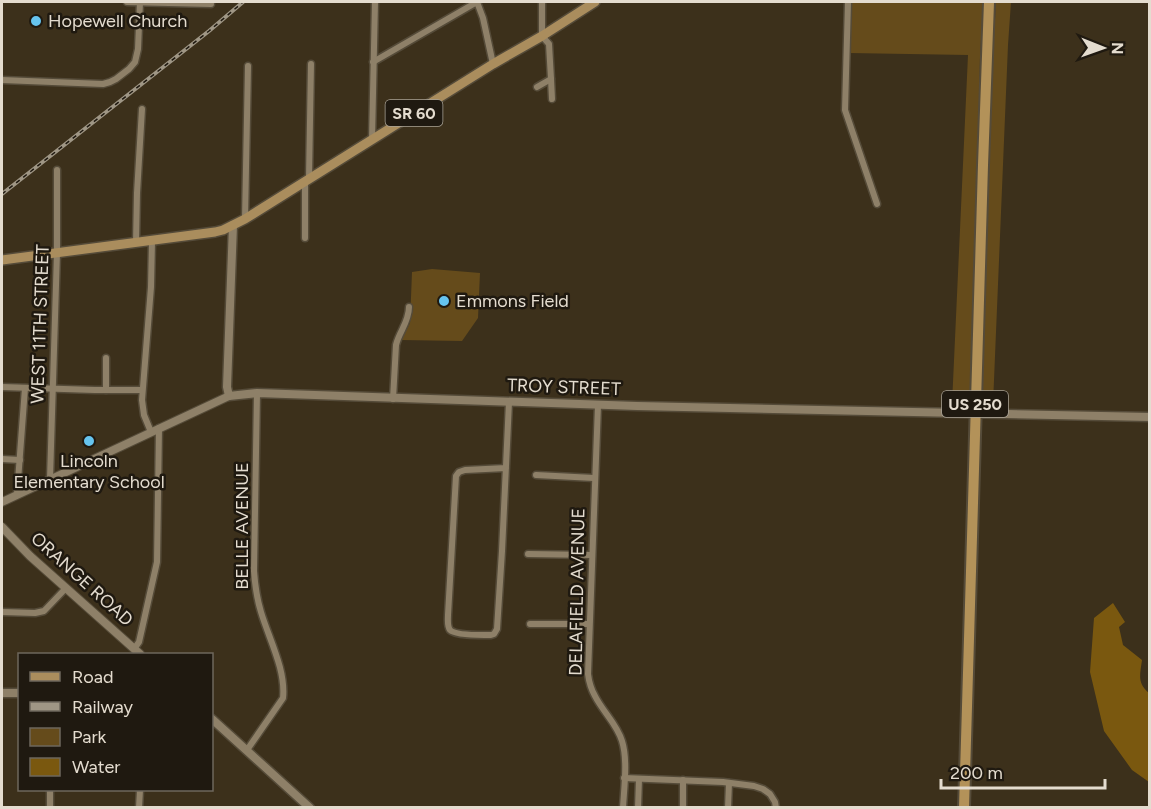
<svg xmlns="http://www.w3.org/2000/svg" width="1151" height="809" font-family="Figtree,sans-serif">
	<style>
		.green { fill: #654b1b }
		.water { fill: #7a580f }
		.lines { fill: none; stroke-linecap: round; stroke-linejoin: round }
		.minor-casing { stroke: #554b39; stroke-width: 9 }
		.tertiary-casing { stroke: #554b39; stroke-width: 10 }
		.secondary-casing { stroke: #554b39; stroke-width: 11 }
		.primary-casing { stroke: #554b39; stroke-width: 12 }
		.trunk-casing { stroke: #554b39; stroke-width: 14 }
		.minor { stroke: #8e8068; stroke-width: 6 }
		.tertiary { stroke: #8e8068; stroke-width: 8 }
		.secondary { stroke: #8e8068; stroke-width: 8 }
		.primary { stroke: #aa8d5d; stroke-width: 9 }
		.trunk { stroke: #b39259; stroke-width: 10 }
		.rail-casing { stroke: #9f9685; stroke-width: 4 }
		.rail { stroke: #1f1910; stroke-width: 1.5; stroke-dasharray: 4.5; stroke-linecap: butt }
		.poi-dot { fill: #66c4ef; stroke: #1f1910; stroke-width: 2 }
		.labels { text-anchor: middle; stroke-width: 5; stroke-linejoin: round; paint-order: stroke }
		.shield { fill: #1f1910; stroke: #a9a296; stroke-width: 1.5 }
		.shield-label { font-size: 16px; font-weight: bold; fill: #e4dccf }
		.poi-label { font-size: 18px; fill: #e4dccf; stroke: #1f1910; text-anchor: start }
		.street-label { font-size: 18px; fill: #e4dccf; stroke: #1f1910 }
	</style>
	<rect width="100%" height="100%" fill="#3c301b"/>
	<g class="green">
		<polygon points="850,2 983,2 980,58 972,404 952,404 968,55 849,53"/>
		<polygon points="996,2 1011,2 1008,45 993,404 980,404 990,106"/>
		<polygon points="432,269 480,273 478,318 462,341 401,340 410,323 412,272"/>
	</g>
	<path class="water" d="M 1113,603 L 1125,622 L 1119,627 L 1123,645 L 1142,660 C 1140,675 1137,683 1149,693 L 1149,782 L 1132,770 L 1104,731 L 1090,672 L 1094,618 Z"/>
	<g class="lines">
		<g class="minor-casing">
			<g id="minor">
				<polyline points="127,2 211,4"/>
				<polyline points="848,2 845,110 877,204"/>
				<polyline points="373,62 477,2 483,18 493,64"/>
				<polyline points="551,79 552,99"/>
				<polyline points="2,80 103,84 110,82 116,79 129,69 135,62 138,49 140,2"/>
				<polyline points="537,87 551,79 549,44 542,36 542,2"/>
				<polyline points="372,139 375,2"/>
				<polyline points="309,178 311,64"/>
				<polyline points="245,219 248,66"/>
				<polyline points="305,238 305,181"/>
				<polyline points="136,243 137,193 142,109"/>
				<polyline points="2,387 95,390 142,390"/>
				<polyline points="106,390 106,358"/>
				<path d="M 393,399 L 396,345 C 399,332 409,322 409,307"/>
				<path d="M 598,405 L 588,674 C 589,682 591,689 595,696 C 603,712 617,724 622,741 C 628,760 624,788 623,808"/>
				<polyline points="151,432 144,415 142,400 151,287 152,241"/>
				<polyline points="2,459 20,460"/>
				<path d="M 506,468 L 465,470 L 459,472 L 456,476 L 448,615 C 448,619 447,626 450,630 C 456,636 483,635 491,635 L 494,634 L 497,629 L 502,551 L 509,402"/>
				<polyline points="536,475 594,478"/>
				<polyline points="50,479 57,253 57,170"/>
				<polyline points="17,494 25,388"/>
				<polyline points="528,554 592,555"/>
				<polyline points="2,612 35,613 44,611 66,588"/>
				<polyline points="530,624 589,624"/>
				<polyline points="134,649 139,642 157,562 159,428"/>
				<path d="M 247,750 L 283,698 C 286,670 269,639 261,612 C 257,599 255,585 254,571 L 257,393"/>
				<polyline points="624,778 723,782 754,786 763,789 770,794 775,802 776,808"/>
				<polyline points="50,808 50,790"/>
				<polyline points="139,808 140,790"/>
				<polyline points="638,808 639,779"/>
				<polyline points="683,808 683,780"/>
				<polyline points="728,808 729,783"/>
			</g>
		</g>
		<g class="tertiary-casing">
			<g id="tertiary">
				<polyline points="2,502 229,396"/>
				<polyline points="2,527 30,556 140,654"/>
			</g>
		</g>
		<g class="secondary-casing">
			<g id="secondary">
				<polyline points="233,225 227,387 229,396 257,393 637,406 1150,417"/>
				<polyline points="2,693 20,693"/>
				<polyline points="212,719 310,808"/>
			</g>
		</g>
		<g class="primary-casing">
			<polyline id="primary" points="2,260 215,232 223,230 245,219 493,64 542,36 595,2"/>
		</g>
		<g class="trunk-casing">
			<polyline id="trunk" points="964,808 983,165 989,2"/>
		</g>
		<use href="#minor" class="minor"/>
		<use href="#tertiary" class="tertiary"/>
		<use href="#secondary" class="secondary"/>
		<use href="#primary" class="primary"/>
		<use href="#trunk" class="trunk"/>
		<g class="rail-casing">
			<polyline id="rail" points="2,194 209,31 243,2"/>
		</g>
		<use href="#rail" class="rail"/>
	</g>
	<g class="poi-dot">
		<circle cx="36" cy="21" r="6"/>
		<circle cx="444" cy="301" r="6"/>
		<circle cx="89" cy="441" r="6"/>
	</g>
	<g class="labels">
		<g class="shield">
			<rect x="385.5" y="100" width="57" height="26" rx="4.5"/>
			<rect x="942" y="391" width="66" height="26" rx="4.5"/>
		</g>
		<g class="shield-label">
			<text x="414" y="119">SR 60</text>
			<text x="975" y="410">US 250</text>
		</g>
		<g class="poi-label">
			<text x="48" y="27">Hopewell Church</text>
			<text x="456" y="307">Emmons Field</text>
			<text x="89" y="467" text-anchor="middle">Lincoln<tspan x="89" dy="21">Elementary School</tspan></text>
		</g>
		<g class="street-label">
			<text transform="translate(40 324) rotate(-88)" y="6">WEST 11TH STREET</text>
			<text transform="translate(564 387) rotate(2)" y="6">TROY STREET</text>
			<text transform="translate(242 526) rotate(-90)" y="6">BELLE AVENUE</text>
			<text transform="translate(82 579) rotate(42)" y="6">ORANGE ROAD</text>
			<text transform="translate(577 592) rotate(-89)" y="6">DELAFIELD AVENUE</text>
		</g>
	</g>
	<rect width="1151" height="809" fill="none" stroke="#e4dccf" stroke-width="6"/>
	<rect x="18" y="653" width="195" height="138" fill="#1f1910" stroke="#6e675c" stroke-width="1.5"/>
	<rect x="30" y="672" width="30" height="9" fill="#aa8d5d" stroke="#6e675c" stroke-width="1.5"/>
	<text x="72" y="683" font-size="18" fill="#e4dccf">Road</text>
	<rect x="30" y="702" width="30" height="9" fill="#9f9685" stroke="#6e675c" stroke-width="1.5"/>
	<text x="72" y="713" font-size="18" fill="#e4dccf">Railway</text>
	<rect x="30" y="728" width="30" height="18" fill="#654b1b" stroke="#6e675c" stroke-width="1.5"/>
	<text x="72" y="743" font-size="18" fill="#e4dccf">Park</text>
	<rect x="30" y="758" width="30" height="18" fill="#7a580f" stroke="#6e675c" stroke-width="1.5"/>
	<text x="72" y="773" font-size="18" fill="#e4dccf">Water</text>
	<g transform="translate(1103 48) rotate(91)" stroke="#1f1910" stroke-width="4.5" paint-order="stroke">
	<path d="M0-4.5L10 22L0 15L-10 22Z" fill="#e4dccf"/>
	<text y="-9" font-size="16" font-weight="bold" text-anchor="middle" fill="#e4dccf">N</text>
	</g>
	<path d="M941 779v9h164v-9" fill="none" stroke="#e4dccf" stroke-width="3"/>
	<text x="950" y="779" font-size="18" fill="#e4dccf" stroke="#1f1910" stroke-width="4.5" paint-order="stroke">200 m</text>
</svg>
